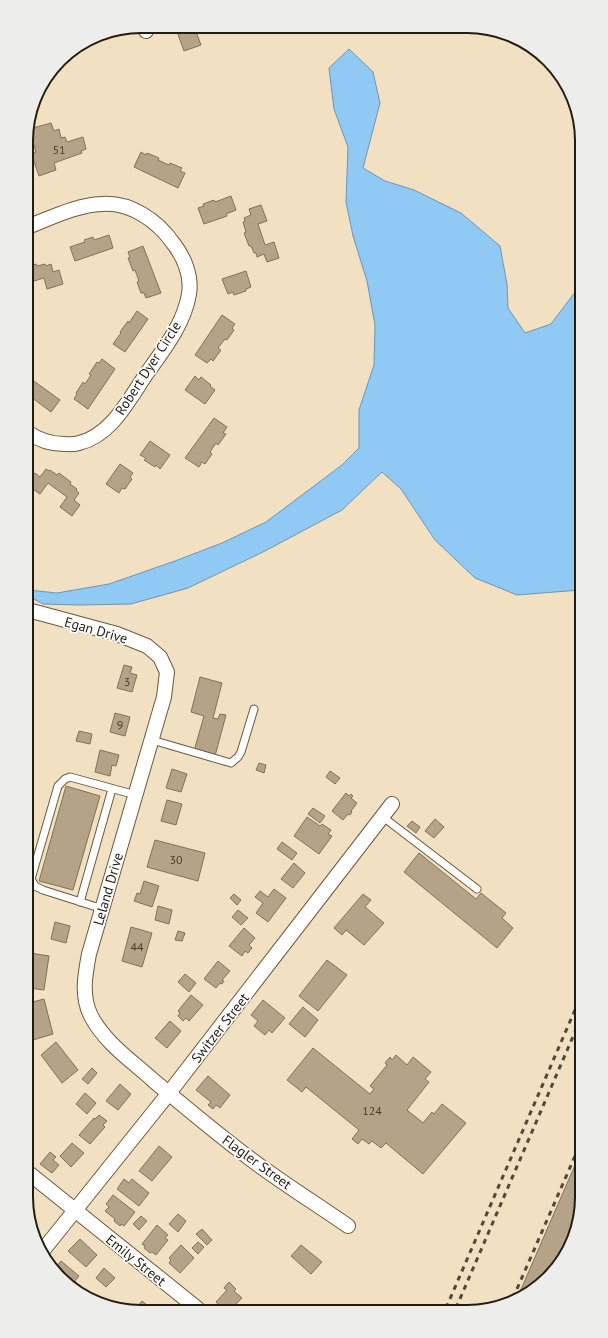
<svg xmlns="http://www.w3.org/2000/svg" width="608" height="1338" font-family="'PT Sans',sans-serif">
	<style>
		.water { fill: #91c9f5; stroke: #7095b1 }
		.building { fill: #b4a387; stroke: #817257 }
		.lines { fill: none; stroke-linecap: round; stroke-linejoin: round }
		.lane-casing { stroke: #695a3f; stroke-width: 9 }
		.street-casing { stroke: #695a3f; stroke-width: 16 }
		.lane { stroke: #fff; stroke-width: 7 }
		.street { stroke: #fff; stroke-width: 14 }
		.rail { stroke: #514939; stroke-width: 3; stroke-dasharray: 5 5; stroke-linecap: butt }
		.labels { text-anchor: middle; stroke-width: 3.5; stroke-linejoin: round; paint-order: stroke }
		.number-label { font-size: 12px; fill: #463e2e }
		.street-label { font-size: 14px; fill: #221c11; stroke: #fff }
		.rim { fill: none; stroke: #221c11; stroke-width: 2 }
	</style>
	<rect width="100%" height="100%" fill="#f1e0c1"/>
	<polygon class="water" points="349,49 373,72 380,103 363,168 385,181 414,190 461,213 500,246 507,284 508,308 525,333 551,324 579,287 580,590 517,595 475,578 435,540 401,489 382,472 342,510 263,552 188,588 131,604 79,605 43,604 28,596 28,590 57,593 109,584 175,561 222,543 266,522 342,465 359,448 359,410 374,365 375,325 367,281 353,236 346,202 348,147 334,109 329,68"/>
	<g class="building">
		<polygon points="182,26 194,26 201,45 184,51 176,29"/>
		<polygon points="51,123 54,131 59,129 61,138 65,137 67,142 83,137 86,149 81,151 82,153 54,163 56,170 39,176 31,153 36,152 29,129"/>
		<polygon points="141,152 146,155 147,153 159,158 158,160 169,165 170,163 182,168 180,171 185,173 178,188 134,167"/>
		<polygon points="231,196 236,210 226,214 227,216 204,224 198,208 204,206 203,204 214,200 215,202"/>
		<polygon points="261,205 267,221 258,224 265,245 274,242 279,258 267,262 264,254 257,257 256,253 254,253 251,246 249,246 244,233 246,232 243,222 245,221 244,218 251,215 249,209"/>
		<polygon points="109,235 113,248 75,261 70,247 85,242 84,240 93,237 94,240"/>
		<polygon points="143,246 161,293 146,298 144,293 141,293 137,282 139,281 135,270 133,271 128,258 130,257 128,252"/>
		<polygon points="36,264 37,266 45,264 46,266 51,264 53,272 59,270 63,284 47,289 44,278 27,283 27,267"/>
		<polygon points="246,271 251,287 246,289 246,291 234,295 233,292 228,294 222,279"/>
		<polygon points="137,311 148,319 125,352 113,344 121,333 120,332 128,321 129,323"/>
		<polygon points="222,315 235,324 232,328 234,330 227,340 225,339 218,348 221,350 213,361 211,359 207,363 195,355"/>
		<polygon points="102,359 115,369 88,409 74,399 77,394 76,393 83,382 85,384 91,375 89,374 97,362 99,363"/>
		<polygon points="27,376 60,400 51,412 27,394"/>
		<polygon points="195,376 199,380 201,377 211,385 210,386 215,390 205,404 185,390"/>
		<polygon points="214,418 227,427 223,433 226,434 218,445 216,443 210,452 212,454 205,464 202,462 199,467 185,458"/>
		<polygon points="150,441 170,455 160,469 156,465 155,467 144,460 146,458 140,455"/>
		<polygon points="120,464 133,473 130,477 132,479 125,489 122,488 119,493 106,484"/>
		<polygon points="46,469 49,471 50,470 57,475 59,473 71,482 70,484 77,489 76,490 79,493 74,500 80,505 72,516 60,507 67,497 48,483 40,494 27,485 27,483 35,473 40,477"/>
		<polygon points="124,665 132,667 130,673 137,675 132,692 117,688"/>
		<polygon points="200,677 222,683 213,718 218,719 220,714 226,715 215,756 194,751 204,716 191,712"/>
		<polygon points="115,713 130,717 125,736 110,732"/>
		<polygon points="79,731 92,734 90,744 76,741"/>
		<polygon points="100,750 119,755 116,766 112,765 110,776 95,772"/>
		<polygon points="259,763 266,765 264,773 256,770"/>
		<polygon points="172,769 187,774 181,792 166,788"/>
		<polygon points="330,771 340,778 335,784 326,777"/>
		<polygon points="66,786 100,796 73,890 39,881"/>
		<polygon points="346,793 349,796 351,794 353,796 351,798 357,803 351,811 352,812 350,815 348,814 343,820 332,811"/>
		<polygon points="167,800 182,804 176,825 161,821"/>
		<polygon points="313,808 325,816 320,823 308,814"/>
		<polygon points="307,817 320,826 322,824 331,830 328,834 332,836 319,854 294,836"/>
		<polygon points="435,819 444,827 434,838 425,831"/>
		<polygon points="412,821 420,827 416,833 407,826"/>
		<polygon points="155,840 205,853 198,881 147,867"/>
		<polygon points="282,842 297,853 292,860 277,849"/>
		<polygon points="419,853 476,899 481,893 506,913 502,918 513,928 497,948 404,872"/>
		<polygon points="294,863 305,873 293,888 281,879"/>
		<polygon points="144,881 159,886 152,907 134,901 137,893 140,894"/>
		<polygon points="274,889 286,898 268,922 256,913 263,903 255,897 260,891 268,897"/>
		<polygon points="234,894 241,900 237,905 230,898"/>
		<polygon points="363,894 371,900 365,907 384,923 364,945 346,930 342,935 334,928"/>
		<polygon points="158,906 172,910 169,924 155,920"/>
		<polygon points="238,910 248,918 241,925 232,917"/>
		<polygon points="55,922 70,926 66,943 51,939"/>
		<polygon points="131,927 152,933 142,967 122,961"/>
		<polygon points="244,928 255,938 249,945 252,948 248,953 245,951 242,956 229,946"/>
		<polygon points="178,931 185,933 182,941 175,940"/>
		<polygon points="30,953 49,956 44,990 29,988"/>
		<polygon points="327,960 347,975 318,1011 299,996"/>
		<polygon points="218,961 230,971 222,980 224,981 222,984 220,983 216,988 204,979"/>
		<polygon points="185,974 196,983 189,992 178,982"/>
		<polygon points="191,995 203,1005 189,1021 186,1018 183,1021 178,1016 180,1013 178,1011"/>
		<polygon points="44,999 53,1034 33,1040 29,1025 29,1003"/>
		<polygon points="263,1000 285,1018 272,1033 269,1030 265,1035 254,1026 258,1021 251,1015"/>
		<polygon points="303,1007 318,1020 305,1037 289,1024"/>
		<polygon points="170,1021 181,1031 167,1048 155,1038"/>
		<polygon points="56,1042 78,1070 62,1083 41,1055"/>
		<polygon points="313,1048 370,1094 374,1089 370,1086 387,1065 385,1063 390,1057 392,1060 396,1055 407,1065 413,1057 431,1072 425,1079 429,1082 407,1110 423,1123 432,1112 434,1114 442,1104 466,1123 423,1174 386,1143 381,1148 372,1141 369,1144 362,1139 358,1144 352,1139 359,1130 306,1087 302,1092 287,1080"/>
		<polygon points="92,1068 97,1073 88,1084 82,1079"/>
		<polygon points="208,1076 230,1095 220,1108 216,1105 213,1109 208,1105 211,1102 196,1090"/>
		<polygon points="120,1084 131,1094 118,1110 106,1101"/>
		<polygon points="85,1093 96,1103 87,1114 76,1104"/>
		<polygon points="99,1115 107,1121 103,1125 105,1127 90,1144 79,1135 94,1118 95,1119"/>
		<polygon points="72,1143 84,1153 71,1167 60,1156"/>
		<polygon points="159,1146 172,1157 152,1181 139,1171"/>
		<polygon points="582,1149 582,1204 573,1241 554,1273 519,1294"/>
		<polygon points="50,1152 56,1157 53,1160 59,1165 52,1173 40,1164"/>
		<polygon points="124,1179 129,1183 132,1179 149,1193 139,1206 117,1189"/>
		<polygon points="113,1195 135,1212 124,1226 121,1224 120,1226 114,1221 115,1219 105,1211 109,1207 106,1204"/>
		<polygon points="178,1214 186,1221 178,1232 169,1224"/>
		<polygon points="141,1216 147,1221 139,1230 133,1224"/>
		<polygon points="157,1225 168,1235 165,1238 168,1240 156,1255 152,1252 150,1253 144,1248 145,1246 142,1244"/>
		<polygon points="202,1229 212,1240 207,1245 196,1234"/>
		<polygon points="80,1239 97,1255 86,1267 68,1251"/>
		<polygon points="198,1242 204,1247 198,1254 192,1248"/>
		<polygon points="181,1245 194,1258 180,1273 169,1263 171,1260 169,1258"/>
		<polygon points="301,1245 322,1262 311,1274 291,1256"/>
		<polygon points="61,1261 79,1276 71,1286 65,1283 55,1268"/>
		<polygon points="104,1268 115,1278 106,1287 96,1278"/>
		<polygon points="229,1282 236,1289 234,1291 242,1298 231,1309 224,1309 216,1302 227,1290 224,1288"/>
		<polygon points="142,1301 153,1310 135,1310"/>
	</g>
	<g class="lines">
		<g class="lane-casing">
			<g id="lane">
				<polyline points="152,740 231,763 238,757 241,752 254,709"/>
				<polyline points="383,817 477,889"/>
				<polyline points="80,902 112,789"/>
				<polyline points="103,909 43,890 35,886 31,879 58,786 65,779 70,777 136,795"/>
			</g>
		</g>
		<g class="street-casing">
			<g id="street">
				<polyline points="144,26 146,31"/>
				<path d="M 27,227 C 51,218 76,205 102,204 C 130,202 157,220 173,243 C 184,257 192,276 189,294 C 184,324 164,349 147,373 C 129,399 112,435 79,443 C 74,445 69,444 64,444 C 51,444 37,439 27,432"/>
				<path d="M 28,610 L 117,634 L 147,646 L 160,657 L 167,672 L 164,697 L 89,954 C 85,975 81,996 91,1016 C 105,1043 132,1061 154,1081 C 189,1110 223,1139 260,1166 C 289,1187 319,1206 348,1226"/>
				<polyline points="30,1174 198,1309"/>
				<polyline points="44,1249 169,1093 392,804"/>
			</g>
		</g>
		<use href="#lane" class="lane"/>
		<use href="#street" class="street"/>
		<g class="rail">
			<polyline points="513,1298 582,1140"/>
			<polyline points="446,1308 581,996"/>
			<polyline points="456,1308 581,1018"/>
		</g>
	</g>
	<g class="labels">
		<g class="number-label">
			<text x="59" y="154">51</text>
			<text x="127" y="686">3</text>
			<text x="120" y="729">9</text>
			<text x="176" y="864">30</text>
			<text x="137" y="951">44</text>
			<text x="372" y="1115">124</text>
		</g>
		<g class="street-label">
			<text transform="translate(148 368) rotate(-57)" y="5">Robert Dyer Circle</text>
			<text transform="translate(96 630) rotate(16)" y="5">Egan Drive</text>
			<text transform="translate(108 889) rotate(-74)" y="5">Leland Drive</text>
			<text transform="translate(220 1028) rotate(-52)" y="5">Switzer Street</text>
			<text transform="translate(257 1162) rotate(36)" y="5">Flagler Street</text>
			<text transform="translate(136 1260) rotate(39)" y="5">Emily Street</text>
		</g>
	</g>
	<path d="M0 0H608V1338H0ZM141 33H467A108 108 0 0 1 575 141V1197A108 108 0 0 1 467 1305H141A108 108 0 0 1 33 1197V141A108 108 0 0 1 141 33Z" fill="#ededec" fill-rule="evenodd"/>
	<path class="rim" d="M141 33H467A108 108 0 0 1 575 141V1197A108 108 0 0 1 467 1305H141A108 108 0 0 1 33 1197V141A108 108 0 0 1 141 33Z"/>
</svg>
